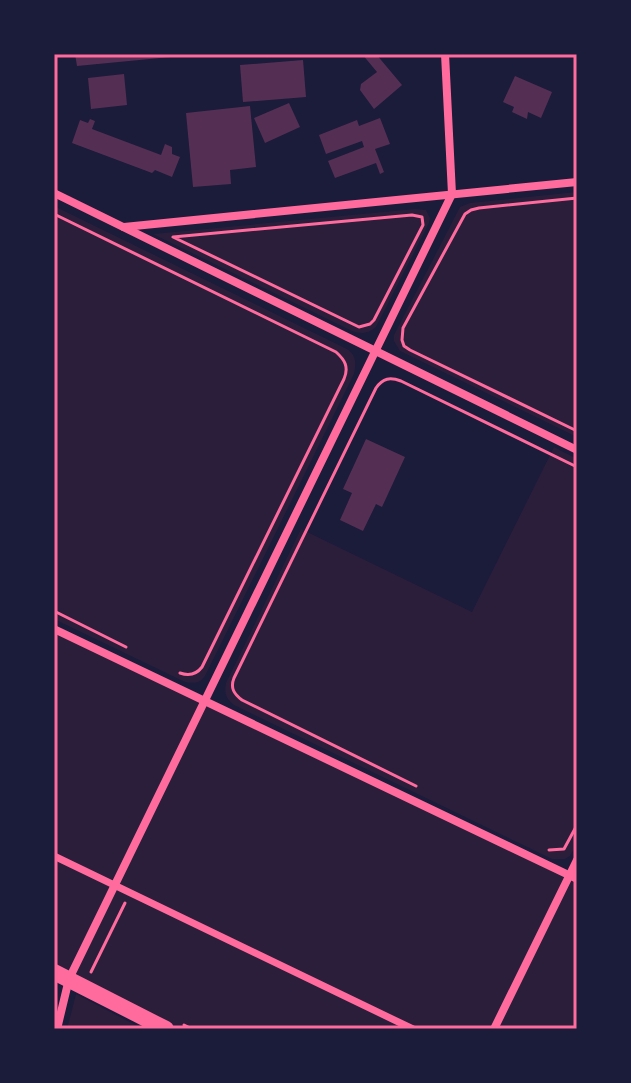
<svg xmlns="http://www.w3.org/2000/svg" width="631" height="1083" font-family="'Nunito Sans',sans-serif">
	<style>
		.green { fill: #2a1e3b }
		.building { fill: #542f53 }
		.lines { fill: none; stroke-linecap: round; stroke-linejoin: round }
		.path { stroke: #ff6b9d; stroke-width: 3 }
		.pedestrian { stroke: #ff6b9d; stroke-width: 7 }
		.minor { stroke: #ff6b9d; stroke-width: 8 }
		.primary { stroke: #ff6b9d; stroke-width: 16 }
		.neatline { fill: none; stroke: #ff6b9d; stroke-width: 3 }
	</style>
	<rect width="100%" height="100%" fill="#1b1b3a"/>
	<g class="green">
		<polygon points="577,192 577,437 400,351 394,341 394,335 460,207 470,203"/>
		<path d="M 54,206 L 347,349 C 357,356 356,364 354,374 L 206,674 C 201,683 195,684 185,682 L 54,619 Z"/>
		<path d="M 415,209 L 426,210 L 430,218 L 429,223 L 376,327 C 368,334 361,334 352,331 L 153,234 Z"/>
		<path d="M 554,447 L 577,459 L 577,843 L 570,856 L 565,859 L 552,859 L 234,705 C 226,699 224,693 226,683 L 301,529 L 472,612 Z"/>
		<polygon points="54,629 577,879 577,1029 166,1029 54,972"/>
		<polygon points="76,994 143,1029 67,1029"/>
	</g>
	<g class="building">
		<polygon points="75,54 181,54 181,56 77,66"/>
		<polygon points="362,54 376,54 402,85 374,109 360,90 361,84 377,72"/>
		<polygon points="303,60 306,97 243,102 240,65"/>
		<polygon points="124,74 127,105 91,109 88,78"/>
		<polygon points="515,76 552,92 541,118 528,112 527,119 512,112 514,107 503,102"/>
		<polygon points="289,103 300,127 265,143 254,118"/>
		<polygon points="250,106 256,167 230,170 231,184 193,187 186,113"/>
		<polygon points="380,118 390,144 375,149 384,172 380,174 376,163 335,178 328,161 364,147 362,141 326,154 319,135 357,120 359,126"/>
		<polygon points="90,119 95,121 92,129 161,155 165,144 172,147 172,154 180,157 172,177 155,170 152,173 72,143 80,120 88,123"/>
		<polygon points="366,439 405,457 382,507 376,504 363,531 340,520 352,493 343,489"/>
	</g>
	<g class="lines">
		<g class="path">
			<polyline points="577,198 479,208 471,210 465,214 403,328 402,340 404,346 410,350 577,431"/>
			<path d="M 54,214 L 336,352 C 345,360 349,367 344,379 L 202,667 C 196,675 189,676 180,673"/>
			<polygon points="412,215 422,217 423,225 374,320 370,324 359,327 173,237"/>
			<polyline points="54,611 126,647"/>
			<path d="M 416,786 L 242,700 C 234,694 230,688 234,678 L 376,388 C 383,378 390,377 401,381 L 577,467"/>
			<polyline points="549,850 564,849 577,825"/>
			<polyline points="91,972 125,903"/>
			<polyline points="184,1025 192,1029"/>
		</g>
		<polyline class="pedestrian" points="54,856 413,1029"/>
		<g class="minor">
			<polyline points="54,193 577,450"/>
			<polyline points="124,227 577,182"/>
			<polyline points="54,629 577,879"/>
			<polyline points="57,1029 69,979 452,194 445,54"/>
			<polyline points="494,1029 577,860"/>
		</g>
		<polyline class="primary" points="54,972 166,1029"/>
	</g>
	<rect width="631" height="1083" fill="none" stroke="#1b1b3a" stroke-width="112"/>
	<rect x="56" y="56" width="519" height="971" class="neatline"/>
</svg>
